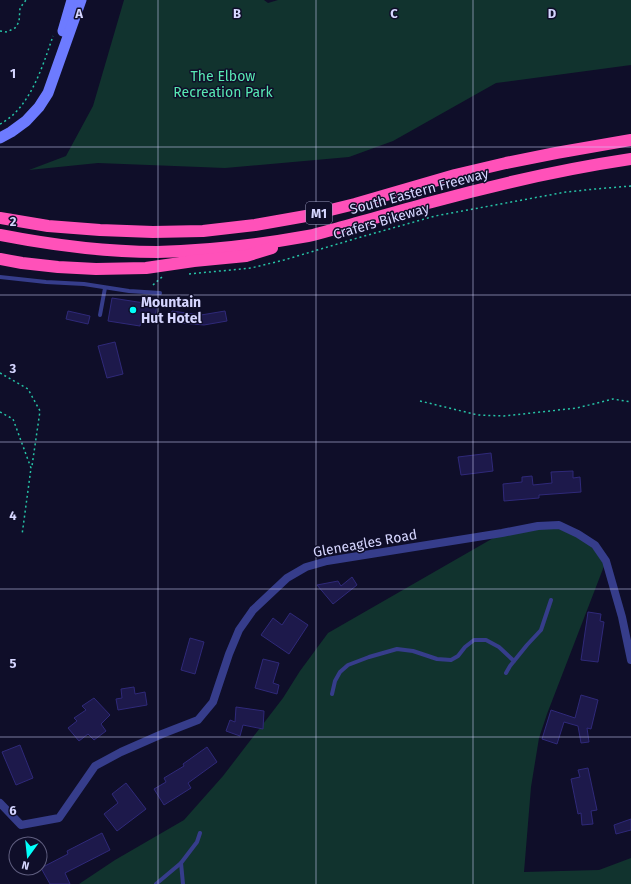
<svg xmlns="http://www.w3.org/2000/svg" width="631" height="884" font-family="'Fira Sans',sans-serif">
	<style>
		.green { fill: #11332e }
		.building { fill: #1d194b; stroke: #2f2979 }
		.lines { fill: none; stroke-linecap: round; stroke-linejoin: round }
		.path { stroke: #26c3a6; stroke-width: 1.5; stroke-dasharray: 2 3; stroke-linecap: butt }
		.service { stroke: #363d8b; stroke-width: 4 }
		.minor { stroke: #363d8b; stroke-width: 8 }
		.secondary { stroke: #6d7bff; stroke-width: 11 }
		.motorway { stroke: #ff51b9; stroke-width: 12 }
		.grid { fill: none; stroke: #d6d6ff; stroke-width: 1; stroke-opacity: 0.55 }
		.poi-dot { fill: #02fffa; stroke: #0f0e29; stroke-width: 1.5 }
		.labels { text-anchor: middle; stroke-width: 3; stroke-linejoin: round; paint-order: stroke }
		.shield { fill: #0f0e29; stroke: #9a9abf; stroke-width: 1 }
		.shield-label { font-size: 13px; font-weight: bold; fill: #d6d6ff }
		.park-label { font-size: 14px; fill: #58e9b3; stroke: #0f0e29 }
		.street-label { font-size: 14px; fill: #d6d6ff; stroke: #0f0e29 }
		.poi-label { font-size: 14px; font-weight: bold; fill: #d6d6ff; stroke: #0f0e29; text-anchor: start }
		.grid-label { font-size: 13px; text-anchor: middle; font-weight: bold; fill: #d6d6ff; stroke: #0f0e29; stroke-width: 3; stroke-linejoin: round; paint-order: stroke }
	</style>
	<rect width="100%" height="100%" fill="#0f0e29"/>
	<g class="green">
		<polygon points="124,0 264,0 268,3 278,0 631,0 631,65 496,83 393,141 349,157 225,168 98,163 29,170 66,156 93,106"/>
		<polygon points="559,525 578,534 606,561 547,714 539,738 531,787 524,872 599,870 631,858 631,884 79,884 115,860 184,820 223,776 283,698 300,671 328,633 502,533"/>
	</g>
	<g class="building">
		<polygon points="112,298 157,305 155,317 142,315 140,326 108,321"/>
		<polygon points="68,311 90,316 88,324 66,319"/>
		<polygon points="172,311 201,315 225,311 227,321 204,325 171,322"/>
		<polygon points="115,342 123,374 107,378 98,346"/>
		<polygon points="491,453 493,471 461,475 458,457"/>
		<polygon points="573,471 573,478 580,477 581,492 539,495 539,498 504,501 503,484 522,482 522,477 532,476 533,485 552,483 551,472"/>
		<polygon points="352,577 357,585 333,604 317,585 338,581 341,586"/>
		<polygon points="588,612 601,614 600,621 604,622 598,662 581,660"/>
		<polygon points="290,613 308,625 289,654 261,635 273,618 282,625"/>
		<polygon points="190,638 204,642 195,674 181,670"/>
		<polygon points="263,659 279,663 273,683 279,685 277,694 255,688"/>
		<polygon points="134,687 135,694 145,692 147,705 118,710 116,699 122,698 121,689"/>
		<polygon points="581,695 598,700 591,729 587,728 589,742 581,743 578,726 564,722 557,744 542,739 551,710 575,718"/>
		<polygon points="94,698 110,715 101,724 106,731 94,740 88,734 79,741 68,728 77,721 74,718 86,710 82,706"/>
		<polygon points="236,707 264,711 263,729 243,725 240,736 226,731 230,720 235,722"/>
		<polygon points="20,745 33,778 16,785 2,752"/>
		<polygon points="207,747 217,762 188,783 191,788 164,805 154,789 166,782 164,778 184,766 183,764"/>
		<polygon points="588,768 597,810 591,811 593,824 582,825 581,813 578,814 571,779 580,777 578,770"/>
		<polygon points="126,783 146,809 117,831 104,814 118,803 112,794"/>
		<polygon points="631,819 631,830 616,834 614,825"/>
		<polygon points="102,833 110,850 65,873 70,884 50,884 41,868 68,854 67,851"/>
	</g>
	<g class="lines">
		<g class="path">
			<polyline points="0,31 7,32 15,28 19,22 20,8 26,0"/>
			<path d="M 0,124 C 30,109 43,65 53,36"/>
			<polyline points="189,274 251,268 284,260 361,237 435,216 566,192 595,189 631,186"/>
			<polyline points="153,285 162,277"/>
			<polyline points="0,373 28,389 40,411 32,466"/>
			<polyline points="420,401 478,415 504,416 577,408 613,399 631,402"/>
			<polyline points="0,412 13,419 31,468 22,535"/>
		</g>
		<g class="service">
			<polyline points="0,277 46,282 84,284 129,291 160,293"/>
			<polyline points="100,315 105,288"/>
			<polyline points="506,673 510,666 527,645 541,630 551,600"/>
			<polyline points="332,694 335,681 340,672 348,665 369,657 397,649 413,651 437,659 451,660 458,656 465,647 474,640 486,640 499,647 514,661"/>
			<polyline points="156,884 181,863"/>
			<polyline points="183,884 181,863 197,842 200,833"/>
		</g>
		<polyline class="minor" points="0,803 21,825 59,818 95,766 121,752 162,734 198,720 213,702 229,654 239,630 253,610 287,578 306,567 327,561 502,533 538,526 559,525 578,534 595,545 606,561 622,617 631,660"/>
		<g class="secondary">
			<polyline points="63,31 72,0"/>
			<polyline points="0,138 11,132 26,121 39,107 48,93 81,0"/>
		</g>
		<g class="motorway">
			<polyline points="0,218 48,226 100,230 153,232 203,231 255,225 306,216 355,204 455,175 506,163 556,153 631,140"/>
			<path d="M 0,235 C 51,245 104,252 157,252 C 208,251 258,245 308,236 C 319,234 331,230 342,227 C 372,219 402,210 432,202 C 498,184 564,169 631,159"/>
			<polyline points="0,259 22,263 58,267 96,269 146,268 194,261 246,256 272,248"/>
		</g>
	</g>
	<path class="grid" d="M 158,0 L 158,884M 316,0 L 316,884M 473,0 L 473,884M 0,147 L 631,147M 0,295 L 631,295M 0,442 L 631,442M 0,589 L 631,589M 0,737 L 631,737"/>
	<circle class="poi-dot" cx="133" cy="310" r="4"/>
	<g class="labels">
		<rect class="shield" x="306" y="202" width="26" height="22" rx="3"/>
		<g class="shield-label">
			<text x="319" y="218">M1</text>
		</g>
		<g class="park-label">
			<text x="223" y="81">The Elbow<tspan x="223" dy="16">Recreation Park</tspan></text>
		</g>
		<g class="street-label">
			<text transform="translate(419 191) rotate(-15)" y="5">South Eastern Freeway</text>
			<text transform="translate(381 221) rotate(-16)" y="5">Crafers Bikeway</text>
			<text transform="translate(365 543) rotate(-10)" y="5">Gleneagles Road</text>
		</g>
		<g class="poi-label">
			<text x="141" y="307">Mountain<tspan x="141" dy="16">Hut Hotel</tspan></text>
		</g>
	</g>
	<g class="grid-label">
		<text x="79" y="18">A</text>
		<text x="237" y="18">B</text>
		<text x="394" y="18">C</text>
		<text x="552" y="18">D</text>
		<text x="13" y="78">1</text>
		<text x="13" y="226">2</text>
		<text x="13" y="373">3</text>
		<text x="13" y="520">4</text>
		<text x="13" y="668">5</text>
		<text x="13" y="815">6</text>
	</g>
	<g transform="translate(28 856) rotate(195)"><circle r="19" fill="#0f0e29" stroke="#5f5e7f"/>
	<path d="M0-3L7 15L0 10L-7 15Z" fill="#02fffa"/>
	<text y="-6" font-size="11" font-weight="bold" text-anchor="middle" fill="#d6d6ff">N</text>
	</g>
</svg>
